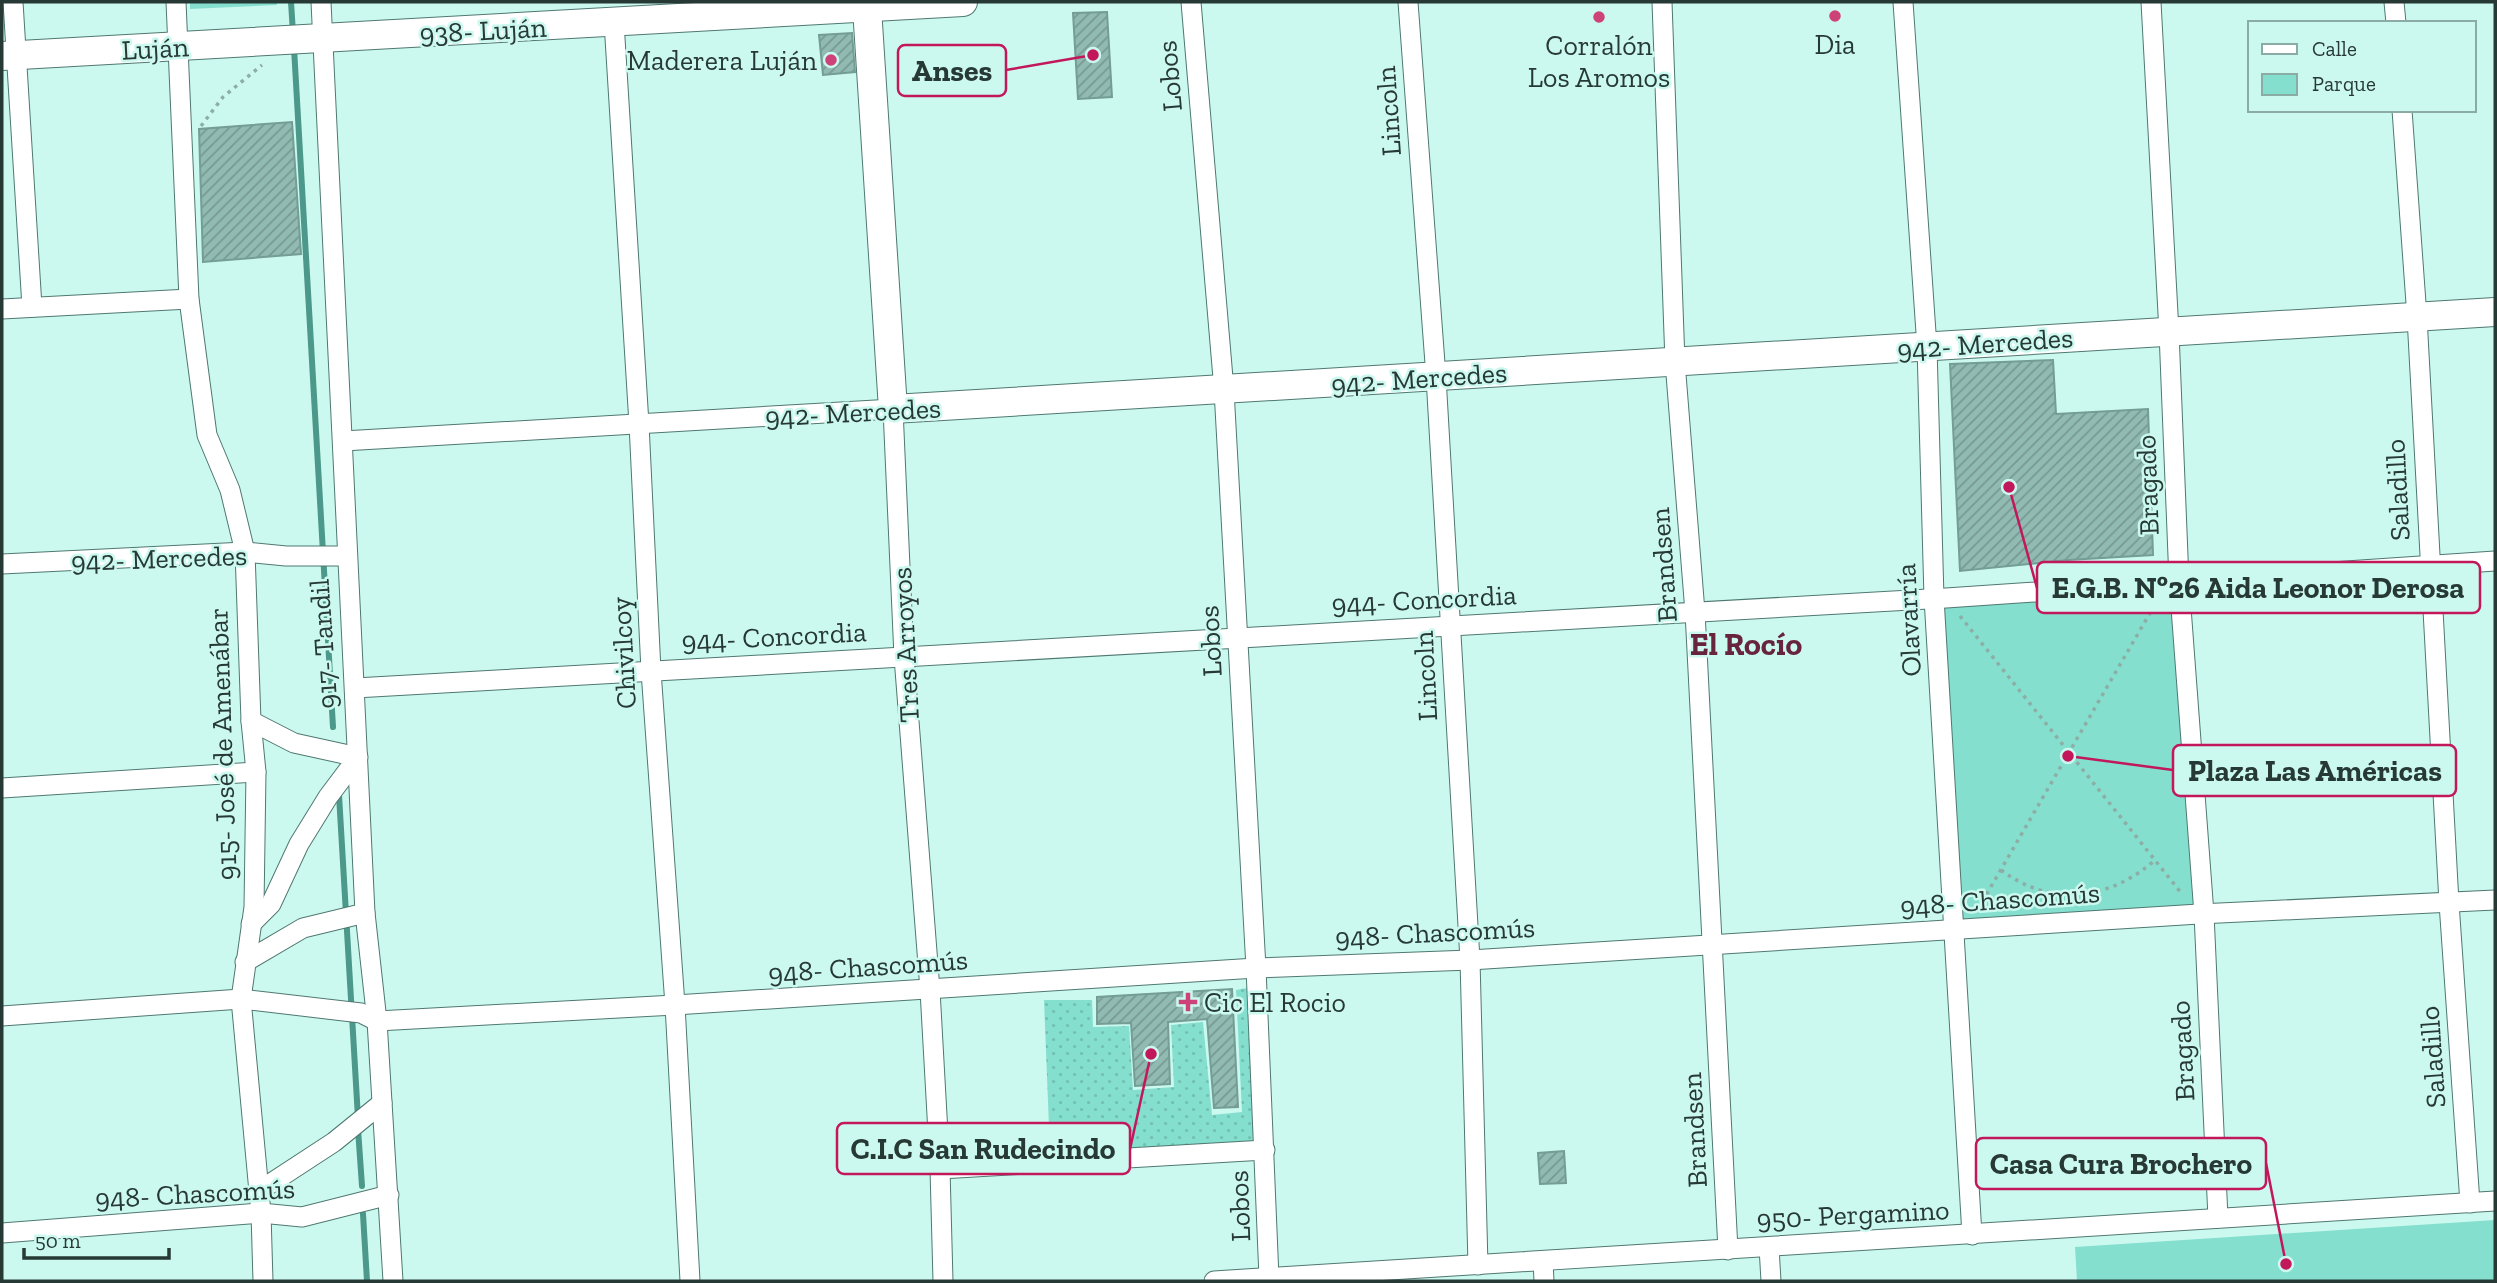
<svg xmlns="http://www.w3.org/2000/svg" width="2497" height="1283" font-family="'Zilla Slab',serif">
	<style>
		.grass { fill: url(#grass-dots) }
		.park { fill: #84dfce }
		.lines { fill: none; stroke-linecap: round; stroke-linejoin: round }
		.stream { stroke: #4c988a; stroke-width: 6 }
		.building { fill: url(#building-hatch); stroke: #739d95; stroke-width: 2 }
		.street-casing { stroke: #4f7870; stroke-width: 21 }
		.secondary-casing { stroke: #4f7870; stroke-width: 30 }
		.path { stroke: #8caea6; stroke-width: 3.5; stroke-dasharray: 3.5 5; stroke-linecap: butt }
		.street { stroke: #fff; stroke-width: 19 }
		.secondary { stroke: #fff; stroke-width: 28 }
		.poi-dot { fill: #cd4278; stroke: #ccf9ef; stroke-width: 2.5 }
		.labels { text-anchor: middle; stroke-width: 5; stroke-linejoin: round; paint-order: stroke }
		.street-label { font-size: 28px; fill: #273935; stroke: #ccf9ef }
		.poi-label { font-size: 28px; fill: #273935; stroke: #ccf9ef }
		.quarter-label { font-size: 32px; font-weight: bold; fill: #67243c; stroke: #ccf9ef }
		.leader { fill: none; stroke: #c2185b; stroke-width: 2.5 }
		.callout-dot { fill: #c2185b; stroke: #ccf9ef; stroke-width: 2.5 }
		.callout { fill: #ccf9ef; stroke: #c2185b; stroke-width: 2.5 }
		.callout-label { font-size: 30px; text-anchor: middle; font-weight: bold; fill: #273935 }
	</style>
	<defs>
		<pattern id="grass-dots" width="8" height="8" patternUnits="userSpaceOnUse" patternTransform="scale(1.75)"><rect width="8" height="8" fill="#84dfce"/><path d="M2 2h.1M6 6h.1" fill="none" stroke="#72c0b2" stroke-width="1.8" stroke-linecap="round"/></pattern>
		<pattern id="building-hatch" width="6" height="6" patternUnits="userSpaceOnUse" patternTransform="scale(1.75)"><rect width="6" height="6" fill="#91bbb2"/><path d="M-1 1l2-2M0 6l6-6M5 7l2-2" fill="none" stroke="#769992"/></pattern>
	</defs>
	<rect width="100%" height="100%" fill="#ccf9ef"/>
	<polygon class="grass" points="1247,988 1256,1142 1050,1152 1044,1000 1092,1000 1093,1027 1129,1026 1133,1090 1174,1087 1171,1025 1203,1022 1212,1115 1242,1112 1236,990"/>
	<g class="park">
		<polygon points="190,2 277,2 277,5 190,9"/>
		<polygon points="2179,581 2204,914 1954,931 1934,598"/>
		<polygon points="2495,1220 2495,1281 2077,1281 2075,1247"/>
	</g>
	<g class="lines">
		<g class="stream">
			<polyline points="291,2 293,33"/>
			<polyline points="294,48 333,727"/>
			<polyline points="339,795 358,1118"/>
			<polyline points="358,1129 362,1186"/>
			<polyline points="363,1214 367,1281"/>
		</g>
	</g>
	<g class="building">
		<polygon points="1107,12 1112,97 1078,99 1073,13"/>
		<polygon points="852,33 855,72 823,75 819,35"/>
		<polygon points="292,122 301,254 203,262 199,129"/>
		<polygon points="2053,360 2056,414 2148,409 2153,555 2068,560 1960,571 1950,364"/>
		<polygon points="1232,989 1238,1107 1214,1108 1207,1019 1168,1022 1170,1084 1135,1086 1131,1023 1097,1024 1097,997"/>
		<polygon points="1564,1151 1566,1183 1540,1184 1538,1153"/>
	</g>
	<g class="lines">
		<g class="street-casing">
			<g id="street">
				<polyline points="13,2 32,307"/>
				<polyline points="176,2 189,299 207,435 230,490 245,552 251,721 256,772 254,907 241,999 261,1213 263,1281"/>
				<polyline points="321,2 365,913 377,1021 393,1281"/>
				<polyline points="1191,2 1224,390 1256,968 1269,1278"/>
				<polyline points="1408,2 1436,377 1470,960 1478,1265"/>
				<polyline points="1662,2 1675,362 1695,612 1728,1250"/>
				<polyline points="1903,2 1927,347 1934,598 1972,1235"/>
				<polyline points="2151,2 2169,332 2179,581 2204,914 2218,1218"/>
				<polyline points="2394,2 2396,23"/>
				<polyline points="614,22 639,424 651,671 675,1005 690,1281"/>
				<polyline points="2402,110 2417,317 2449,903 2470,1203"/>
				<polyline points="2,309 189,299"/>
				<polyline points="343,441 893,409 904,657 930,990 940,1169 943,1281"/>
				<polyline points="2,564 245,552 286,556 346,556"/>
				<polyline points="355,688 1946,598 2495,561"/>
				<polyline points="251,721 294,743 358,757 328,797 299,844 271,904 251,924"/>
				<polyline points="2,788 256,772"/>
				<polyline points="245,962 303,928 365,913"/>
				<polyline points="2,1016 241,999 361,1013 377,1021 675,1005 1256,968 1470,960 2199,914 2495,900"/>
				<polyline points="940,1169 1265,1150"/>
				<polyline points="259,1191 334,1142 382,1103"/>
				<polyline points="2,1233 261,1213 302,1217 389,1195"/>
				<polyline points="1769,1247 1771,1281"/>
				<polyline points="1543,1261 1544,1281"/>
				<polyline points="1214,1281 2495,1201"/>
			</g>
		</g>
		<g class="secondary-casing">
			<g id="secondary">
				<polyline points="867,8 893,409 2495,312"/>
				<polyline points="2,56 963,2"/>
			</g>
		</g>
		<g class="path">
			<polyline points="201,126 223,97 262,65"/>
			<polyline points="1960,616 2182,894"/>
			<path d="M 2001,870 C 2050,907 2109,901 2155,860"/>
			<polyline points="1978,909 2157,601"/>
		</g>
		<use href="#street" class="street"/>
		<use href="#secondary" class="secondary"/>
	</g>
	<g class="poi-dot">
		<circle cx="1835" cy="16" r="7"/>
		<circle cx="1599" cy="17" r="7"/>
		<circle cx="831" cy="60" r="7"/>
		<path d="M1184.5 991.5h7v7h7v7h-7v7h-7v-7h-7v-7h7z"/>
	</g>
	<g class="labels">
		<g class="street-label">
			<text transform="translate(483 30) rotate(-3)" y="10">938- Luján</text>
			<text transform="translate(155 48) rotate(-3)" y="10">Luján</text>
			<text transform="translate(1169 76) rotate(-95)" y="10">Lobos</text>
			<text transform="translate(1388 111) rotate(-94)" y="10">Lincoln</text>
			<text transform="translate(1985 343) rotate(-4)" y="10">942- Mercedes</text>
			<text transform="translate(1419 378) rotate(-4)" y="10">942- Mercedes</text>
			<text transform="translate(853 412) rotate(-3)" y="10">942- Mercedes</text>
			<text transform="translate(2147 485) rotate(-92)" y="10">Bragado</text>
			<text transform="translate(2397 490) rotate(-93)" y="10">Saladillo</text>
			<text transform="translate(159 558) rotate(-2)" y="10">942- Mercedes</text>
			<text transform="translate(1663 565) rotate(-94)" y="10">Brandsen</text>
			<text transform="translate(1424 599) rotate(-3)" y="10">944- Concordia</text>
			<text transform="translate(1908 620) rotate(-93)" y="10">Olavarría</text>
			<text transform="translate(774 636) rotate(-3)" y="10">944- Concordia</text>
			<text transform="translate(1210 641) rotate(-93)" y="10">Lobos</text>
			<text transform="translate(323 644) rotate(-94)" y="10">917- Tandil</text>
			<text transform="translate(905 645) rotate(-93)" y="10">Tres Arroyos</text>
			<text transform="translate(623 653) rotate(-93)" y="10">Chivilcoy</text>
			<text transform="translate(1425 676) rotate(-93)" y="10">Lincoln</text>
			<text transform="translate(222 744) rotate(-92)" y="10">915- José de Amenábar</text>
			<text transform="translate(2000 899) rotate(-4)" y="10">948- Chascomús</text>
			<text transform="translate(1435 932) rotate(-3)" y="10">948- Chascomús</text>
			<text transform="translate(868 966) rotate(-4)" y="10">948- Chascomús</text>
			<text transform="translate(2182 1051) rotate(-93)" y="10">Bragado</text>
			<text transform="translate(2432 1057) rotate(-94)" y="10">Saladillo</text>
			<text transform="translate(1694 1130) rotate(-93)" y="10">Brandsen</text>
			<text transform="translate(195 1193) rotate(-3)" y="10">948- Chascomús</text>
			<text transform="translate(1239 1206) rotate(-92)" y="10">Lobos</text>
			<text transform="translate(1853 1214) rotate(-3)" y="10">950- Pergamino</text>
		</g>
		<g class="poi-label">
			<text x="1835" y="54">Dia</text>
			<text x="1599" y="55">Corralón<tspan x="1599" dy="32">Los Aromos</tspan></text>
			<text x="817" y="70" text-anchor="end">Maderera Luján</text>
			<text x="1204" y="1012" text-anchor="start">Cic El Rocio</text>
		</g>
		<g class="quarter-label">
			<text x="1746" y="655">El Rocío</text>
		</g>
	</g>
	<path class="leader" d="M1093 55L1006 70M2009 487L2037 588M2068 756L2173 770M1151 1054L1130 1149M2286 1264L2266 1163"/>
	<g class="callout-dot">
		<circle cx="1093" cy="55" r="7"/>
		<circle cx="2009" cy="487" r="7"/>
		<circle cx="2068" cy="756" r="7"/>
		<circle cx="1151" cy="1054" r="7"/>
		<circle cx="2286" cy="1264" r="7"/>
	</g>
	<g class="callout">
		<rect x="898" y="45" width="108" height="51" rx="7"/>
		<rect x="2037" y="562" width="443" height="51" rx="7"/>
		<rect x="2173" y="745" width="283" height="51" rx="7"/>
		<rect x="837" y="1123" width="293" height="51" rx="7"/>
		<rect x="1976" y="1138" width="290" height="51" rx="7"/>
	</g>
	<g class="callout-label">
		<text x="952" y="81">Anses</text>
		<text x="2258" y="598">E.G.B. Nº26 Aida Leonor Derosa</text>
		<text x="2315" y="781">Plaza Las Américas</text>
		<text x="983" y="1159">C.I.C San Rudecindo</text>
		<text x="2121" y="1174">Casa Cura Brochero</text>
	</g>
	<rect width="2497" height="1283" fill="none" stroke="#273935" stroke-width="7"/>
	<rect x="2248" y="21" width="228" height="91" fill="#ccf9ef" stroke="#8aaca5" stroke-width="2"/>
	<rect x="2262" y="44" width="35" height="10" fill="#ffffff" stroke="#8aaca5" stroke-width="2"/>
	<text x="2312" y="56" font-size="21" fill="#273935">Calle</text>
	<rect x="2262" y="74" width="35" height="21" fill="#84dfce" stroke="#8aaca5" stroke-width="2"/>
	<text x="2312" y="91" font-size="21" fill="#273935">Parque</text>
	<path d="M24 1248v10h145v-10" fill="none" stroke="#273935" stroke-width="3.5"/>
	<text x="35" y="1248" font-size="21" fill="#273935" stroke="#ccf9ef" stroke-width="5" paint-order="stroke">50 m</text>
</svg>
